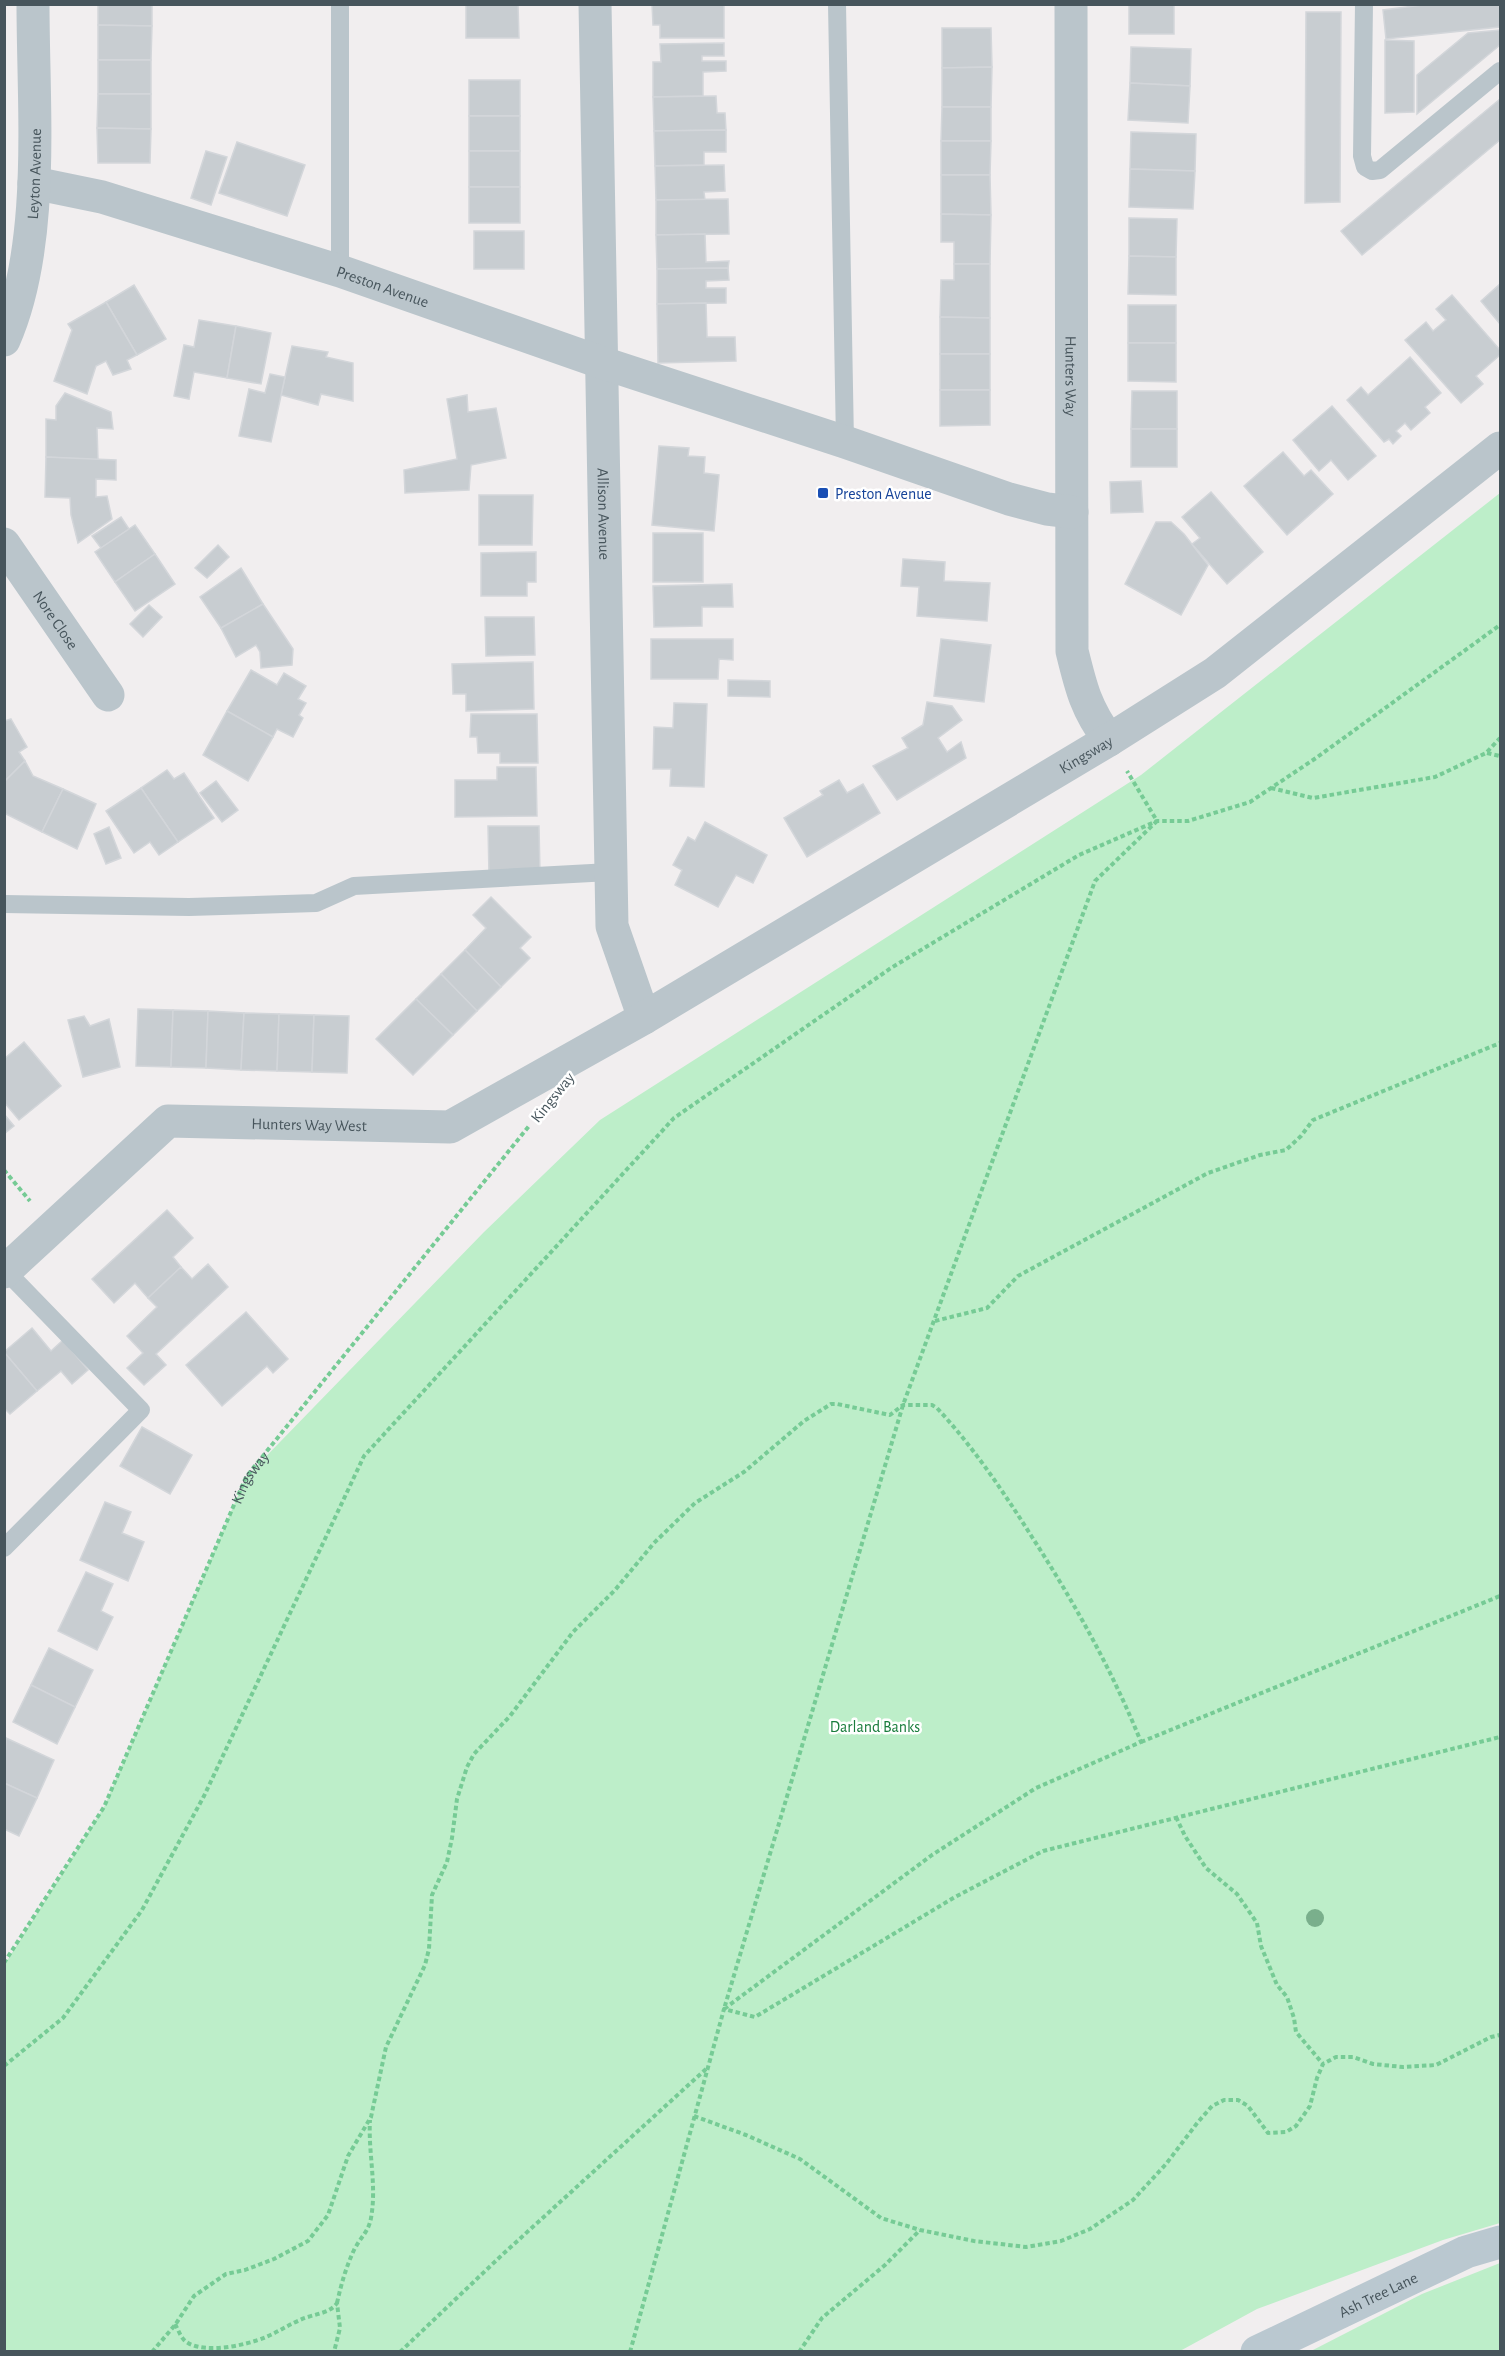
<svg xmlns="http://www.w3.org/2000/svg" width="1505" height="2356" font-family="'Alegreya Sans',sans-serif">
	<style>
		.green { fill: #bdeec9 }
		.building { fill: #c8cdd1; stroke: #d3d6da; stroke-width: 1.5 }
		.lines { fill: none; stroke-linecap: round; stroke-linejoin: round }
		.path { stroke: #76cb95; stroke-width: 4; stroke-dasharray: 4.5 3; stroke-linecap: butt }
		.lane { stroke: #bac5cb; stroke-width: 18 }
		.street { stroke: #bac5cb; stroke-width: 33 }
		.secondary { stroke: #bac8d0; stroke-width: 33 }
		.tree { fill: #7aaf8c }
		.transit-dot { fill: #1a4fb4; stroke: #fff; stroke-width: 2 }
		.labels { text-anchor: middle; stroke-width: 5; stroke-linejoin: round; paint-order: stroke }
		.street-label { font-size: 16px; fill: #47555c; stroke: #fff }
		.transit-label { font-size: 16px; fill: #164399; stroke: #fff; text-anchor: start }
		.park-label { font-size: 16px; fill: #187c3b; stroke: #fff }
	</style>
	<rect width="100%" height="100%" fill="#f1eeef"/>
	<g class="green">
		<polygon points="1500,493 1500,2223 1443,2240 1257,2309 1180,2351 5,2351 5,1964 104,1807 246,1477 484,1232 600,1120 1141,775"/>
		<polygon points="1500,2263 1500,2351 1311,2351 1422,2294"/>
	</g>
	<g class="building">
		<polygon points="98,4 152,4 152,26 98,25"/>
		<polygon points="466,4 518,4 519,38 466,38"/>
		<polygon points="652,4 724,4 724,38 660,38 660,25 653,25"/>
		<rect x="1129" y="4" width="45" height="30"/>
		<polygon points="1430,4 1500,4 1500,27 1386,39 1383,10"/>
		<polygon points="1306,12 1341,12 1340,202 1305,203"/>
		<polygon points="98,25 152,26 151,60 98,60"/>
		<polygon points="942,28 991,28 992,67 942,68"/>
		<polygon points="1500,30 1500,45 1417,114 1417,75 1468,33"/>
		<polygon points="1385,40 1414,41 1414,112 1385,113"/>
		<polygon points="724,43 724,56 702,56 702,61 726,61 726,71 703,72 703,96 653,97 653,62 661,62 660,44"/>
		<polygon points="1131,47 1191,49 1190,86 1130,83"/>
		<rect x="98" y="60" width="53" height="34"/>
		<polygon points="992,67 991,107 942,107 942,68"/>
		<rect x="469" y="80" width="51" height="36"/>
		<polygon points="1130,83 1190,86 1188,123 1128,120"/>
		<polygon points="98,94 151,94 151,129 97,128"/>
		<polygon points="716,96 717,113 725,113 726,130 654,131 653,97"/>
		<polygon points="1500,99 1500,140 1362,255 1341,231"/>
		<polygon points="942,107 991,107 991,141 941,141"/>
		<rect x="469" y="116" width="51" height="35"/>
		<polygon points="97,128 151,129 150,163 98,163"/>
		<polygon points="726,130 726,152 704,152 704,165 655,166 654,131"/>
		<polygon points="1131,132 1196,134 1195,171 1130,169"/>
		<polygon points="941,141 991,141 990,175 941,175"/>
		<polygon points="237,142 305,165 287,216 219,193"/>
		<polygon points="206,151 227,157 211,205 191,198"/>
		<rect x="469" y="151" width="51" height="36"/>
		<polygon points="724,165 725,191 704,192 705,200 656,200 655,166"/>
		<polygon points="1130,169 1195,171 1193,209 1129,207"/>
		<polygon points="941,175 990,175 991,215 941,214"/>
		<rect x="469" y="187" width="51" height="36"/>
		<polygon points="728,199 729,234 656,235 656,200"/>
		<polygon points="941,214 991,215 990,264 954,264 954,242 941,242"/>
		<polygon points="1129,218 1177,219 1176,257 1129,256"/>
		<rect x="474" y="231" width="50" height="38"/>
		<polygon points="705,234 706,262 729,261 728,268 657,269 656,235"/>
		<polygon points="1129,256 1176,257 1176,295 1128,294"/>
		<polygon points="954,264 990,264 990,318 940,317 941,280 954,280"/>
		<polygon points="728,268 729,280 706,281 706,288 726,288 726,303 657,304 657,269"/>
		<polygon points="1500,284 1500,324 1481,301"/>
		<polygon points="134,285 166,339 137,355 106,302"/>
		<polygon points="1452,295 1500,350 1500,355 1476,376 1483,384 1461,403 1405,340 1426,322 1433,331 1446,320 1436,309"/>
		<polygon points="106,302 137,355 127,360 131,369 113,375 106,361 96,366 87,394 54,381 72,330 68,324"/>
		<polygon points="706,303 707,337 735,337 736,361 658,363 657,304"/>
		<rect x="1128" y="305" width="48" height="38"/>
		<polygon points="940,317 990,318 990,354 940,354"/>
		<polygon points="199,320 236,326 227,378 194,372 189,399 174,396 184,345 194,347"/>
		<polygon points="236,326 271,333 261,384 227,378"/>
		<polygon points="1128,343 1176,343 1176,382 1128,381"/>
		<polygon points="292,346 328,352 326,357 353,363 353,401 321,394 318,405 281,395"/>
		<rect x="940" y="354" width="50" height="36"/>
		<polygon points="1410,357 1441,393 1425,407 1430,413 1411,430 1405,423 1396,431 1401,436 1393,444 1389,439 1384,442 1347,400 1361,387 1368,395"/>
		<polygon points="270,374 285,377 271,442 239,436 249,389 265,393"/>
		<polygon points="940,390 990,390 990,425 940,426"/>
		<polygon points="1132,391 1177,391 1177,429 1131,429"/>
		<polygon points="65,393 111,412 113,429 97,428 98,460 46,457 46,419 56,420 56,406"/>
		<polygon points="467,395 468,412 496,408 506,458 471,465 469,490 405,493 404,470 457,459 447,399"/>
		<polygon points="1332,406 1376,456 1348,480 1331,460 1319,471 1293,440"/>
		<rect x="1131" y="429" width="46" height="38"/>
		<polygon points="659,446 689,448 688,456 705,457 704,473 719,475 714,531 652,525"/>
		<polygon points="1283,452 1304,476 1311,470 1333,494 1287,535 1244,486"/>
		<polygon points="46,457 116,460 116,480 96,479 96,497 107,496 112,519 78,543 71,515 70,498 45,497"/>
		<polygon points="1141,481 1143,512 1111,513 1110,482"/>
		<polygon points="1211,492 1263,552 1227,584 1192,544 1200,538 1182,517"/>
		<polygon points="479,495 533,495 532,545 479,545"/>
		<polygon points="121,517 129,529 101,548 92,536"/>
		<polygon points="1156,522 1171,522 1184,534 1208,565 1181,615 1125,584"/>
		<polygon points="135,525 155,554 115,582 95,552"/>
		<rect x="653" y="533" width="50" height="49"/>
		<polygon points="218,545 229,557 207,578 195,568"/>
		<polygon points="536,552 536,582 527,582 527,596 481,596 481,553"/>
		<polygon points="155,554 175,584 135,611 115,582"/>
		<polygon points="903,559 945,562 944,581 990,583 987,621 917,616 919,587 901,586"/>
		<polygon points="241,568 263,604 221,628 200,597"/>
		<polygon points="732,584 733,607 702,607 702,626 654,627 653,586"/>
		<polygon points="263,604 293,649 292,665 261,668 260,652 256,645 236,657 221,628"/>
		<polygon points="149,605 162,617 143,637 130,624"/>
		<polygon points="485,617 534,617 535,655 486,656"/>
		<polygon points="651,639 733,639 733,660 719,659 718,679 651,679"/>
		<polygon points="941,639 991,645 984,702 934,696"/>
		<polygon points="533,662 534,709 466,711 466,694 453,694 452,664"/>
		<polygon points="251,670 277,685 284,673 306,686 298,699 306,703 299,715 303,718 293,737 277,729 273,737 227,711"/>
		<polygon points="728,680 770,681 770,697 728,696"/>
		<polygon points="927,702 952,706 962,720 938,738 947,752 961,742 966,758 897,800 873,766 908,748 902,738 923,725"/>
		<polygon points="674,703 707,704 704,787 670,786 671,769 653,769 654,727 673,728"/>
		<polygon points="227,711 273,737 248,781 203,755"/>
		<polygon points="471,714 537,714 538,763 500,763 500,753 478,753 477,737 470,737"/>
		<polygon points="11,719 27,747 19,752 25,761 4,782 4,721"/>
		<polygon points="25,761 33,776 63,789 42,832 4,813 4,782"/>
		<polygon points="497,767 536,767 537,816 455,817 455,780 497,780"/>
		<polygon points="167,770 174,779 184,773 214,818 178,842 141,788"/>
		<polygon points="839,780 847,793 863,784 880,813 807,857 784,818 823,795 820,791"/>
		<polygon points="216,781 238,810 222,822 200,793"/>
		<polygon points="141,788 178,842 159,855 150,842 134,853 106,811"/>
		<polygon points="63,789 96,804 77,849 42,832"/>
		<polygon points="705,822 767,855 753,883 736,875 718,907 675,885 682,870 673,865 688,837 695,841"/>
		<polygon points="488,826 539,826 540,874 489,875"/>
		<polygon points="109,827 121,858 106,864 94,834"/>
		<polygon points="491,897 531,937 520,948 530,958 501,987 465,950 486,928 473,915"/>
		<polygon points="465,950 501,987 477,1011 441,974"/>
		<polygon points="441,974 477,1011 453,1035 416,999"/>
		<polygon points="416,999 453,1035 413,1075 376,1039"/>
		<polygon points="138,1009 173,1010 171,1067 136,1066"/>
		<polygon points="173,1010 208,1011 206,1068 171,1067"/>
		<polygon points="208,1011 244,1013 241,1070 206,1068"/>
		<polygon points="244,1013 279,1014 277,1071 241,1070"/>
		<polygon points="279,1014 314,1015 312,1072 277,1071"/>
		<polygon points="314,1015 349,1016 347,1073 312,1072"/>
		<polygon points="84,1016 90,1026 109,1019 120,1067 83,1077 68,1020"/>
		<polygon points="24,1042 61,1086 19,1120 4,1102 4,1059"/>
		<polygon points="4,1114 14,1126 4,1134"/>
		<polygon points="167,1210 193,1238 173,1257 181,1267 148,1298 135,1283 114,1303 92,1279"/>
		<polygon points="208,1264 228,1287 156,1354 166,1365 144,1385 127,1368 143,1353 127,1336 157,1307 148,1298 181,1267 192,1279"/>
		<polygon points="246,1312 288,1359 273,1373 267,1366 222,1406 186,1365"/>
		<polygon points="32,1328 51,1351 63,1340 88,1370 72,1384 61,1371 37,1391 4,1352"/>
		<polygon points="4,1352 37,1391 10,1414 4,1408"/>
		<polygon points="142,1427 192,1455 170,1494 120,1466"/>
		<polygon points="105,1502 131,1512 122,1533 144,1542 128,1581 80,1560"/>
		<polygon points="86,1572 113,1584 101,1611 113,1617 97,1650 58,1631"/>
		<polygon points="49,1648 93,1670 75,1707 31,1685"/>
		<polygon points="31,1685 75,1707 57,1744 13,1722"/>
		<polygon points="6,1738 54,1760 37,1798 4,1783"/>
		<polygon points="4,1783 37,1798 19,1836 4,1829"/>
	</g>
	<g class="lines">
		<g class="path">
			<polyline points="1487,753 1500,756"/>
			<polyline points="1271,788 1313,798 1435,777 1486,753 1500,738"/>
			<polyline points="4,1170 30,1201"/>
			<polyline points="935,1321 987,1308 1018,1276 1208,1173 1260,1155 1286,1150 1301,1136 1313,1120 1500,1043"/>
			<polyline points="1141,1742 1500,1596"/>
			<polyline points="1176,1817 1185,1836 1206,1868 1237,1894 1257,1923 1261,1946 1277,1985 1287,1997 1294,2018 1296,2032 1323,2064"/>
			<path id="s1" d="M 4,1963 L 104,1807 L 246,1477 L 529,1126"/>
			<polyline points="4,2066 63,2018 142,1910 204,1796 364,1456 674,1118 891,968 1079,855 1157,821 1188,821 1250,802 1316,758 1500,625"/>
			<polyline points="694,2116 746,2135 800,2159 881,2218 920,2230 974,2241 1026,2247 1061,2241 1090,2229 1133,2200 1166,2164 1198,2122 1212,2106 1224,2100 1238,2100 1248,2106 1268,2133 1286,2132 1296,2126 1310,2106 1317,2078 1323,2064 1336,2057 1353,2057 1373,2064 1403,2067 1436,2065 1491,2037 1500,2035"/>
			<path d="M 337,2303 C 341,2285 346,2267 354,2250 C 360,2238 369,2231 371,2218 C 377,2185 368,2153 370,2120"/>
			<path d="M 175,2324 C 179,2331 181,2339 188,2343 C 207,2354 247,2345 266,2337 C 278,2332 288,2325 300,2320 C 312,2314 330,2314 337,2303 L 340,2328 L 334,2352"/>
			<path d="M 152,2352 L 175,2325 L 194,2296 L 226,2274 L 245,2270 L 274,2259 L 308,2241 L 328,2215 L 348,2156 L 371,2117 L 386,2047 L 425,1965 L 429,1949 L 432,1895 L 447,1862 L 452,1838 L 457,1799 L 467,1767 L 474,1754 L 510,1716 L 573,1632 L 615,1590 L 654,1543 L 695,1503 L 744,1472 L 804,1421 L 831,1404 L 837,1404 L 890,1415 L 903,1405 L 932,1405 L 937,1408 C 974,1448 1003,1491 1032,1537 C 1074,1602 1112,1670 1141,1742 L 1036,1788 L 932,1855 L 724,2009 L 903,1405 L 1095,881 L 1157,821 L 1127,771"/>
			<polyline points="400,2352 502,2255 706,2069"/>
			<polyline points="630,2352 724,2009 755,2017 955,1897 1043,1851 1500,1737"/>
			<polyline points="799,2352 822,2318 885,2265 920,2230"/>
		</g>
		<g class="lane">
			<polyline points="340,4 340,271"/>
			<polyline points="837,4 845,442"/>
			<polyline points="1364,4 1362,156 1365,167 1372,171 1380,170 1500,71"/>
			<polyline points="4,904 189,907 316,903 354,886 610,872"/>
			<polyline points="4,1548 141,1410 6,1271"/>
		</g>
		<g class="street">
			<path id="s2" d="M 595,4 L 612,926 L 644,1018"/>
			<path id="s3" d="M 1071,4 L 1072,651 C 1081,688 1086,709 1109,740"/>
			<path id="s4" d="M 34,183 L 102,197 L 340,271 L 600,362 L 845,442 L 1009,499 L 1047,509 L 1072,512"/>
			<path id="s5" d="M 4,340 C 46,245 33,108 33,4"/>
			<path id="s6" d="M 4,544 L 108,695"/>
			<path id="s7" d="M 4,1272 L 168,1121 L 450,1127 L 644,1018 L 1109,740 L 1215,673 L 1500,448"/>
		</g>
		<path class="secondary" id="s8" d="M 1257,2352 L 1466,2252 L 1500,2242"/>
	</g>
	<circle class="tree" cx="1315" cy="1918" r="9"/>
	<rect class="transit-dot" x="817" y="487" width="12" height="12" rx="3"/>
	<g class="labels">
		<g class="street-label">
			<text dy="6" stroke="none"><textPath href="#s5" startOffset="170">Leyton Avenue</textPath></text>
			<text dy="6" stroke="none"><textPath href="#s4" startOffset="364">Preston Avenue</textPath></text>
			<text dy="6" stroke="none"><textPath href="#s3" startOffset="372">Hunters Way</textPath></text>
			<text dy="6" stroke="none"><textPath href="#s2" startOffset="510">Allison Avenue</textPath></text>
			<text dy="6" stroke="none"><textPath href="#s6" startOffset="92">Nore Close</textPath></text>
			<text dy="6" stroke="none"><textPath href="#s7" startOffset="1242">Kingsway</textPath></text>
			<text transform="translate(552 1097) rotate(-51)" y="6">Kingsway</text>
			<text dy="6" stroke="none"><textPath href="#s7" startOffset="364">Hunters Way West</textPath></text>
			<text dy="6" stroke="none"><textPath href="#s1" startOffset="546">Kingsway</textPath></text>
			<text dy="6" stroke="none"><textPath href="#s8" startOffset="134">Ash Tree Lane</textPath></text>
		</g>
		<g class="transit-label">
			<text x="835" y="499">Preston Avenue</text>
		</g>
		<g class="park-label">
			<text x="875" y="1732">Darland Banks</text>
		</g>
	</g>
	<rect width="1505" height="2356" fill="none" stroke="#47555c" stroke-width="12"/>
</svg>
